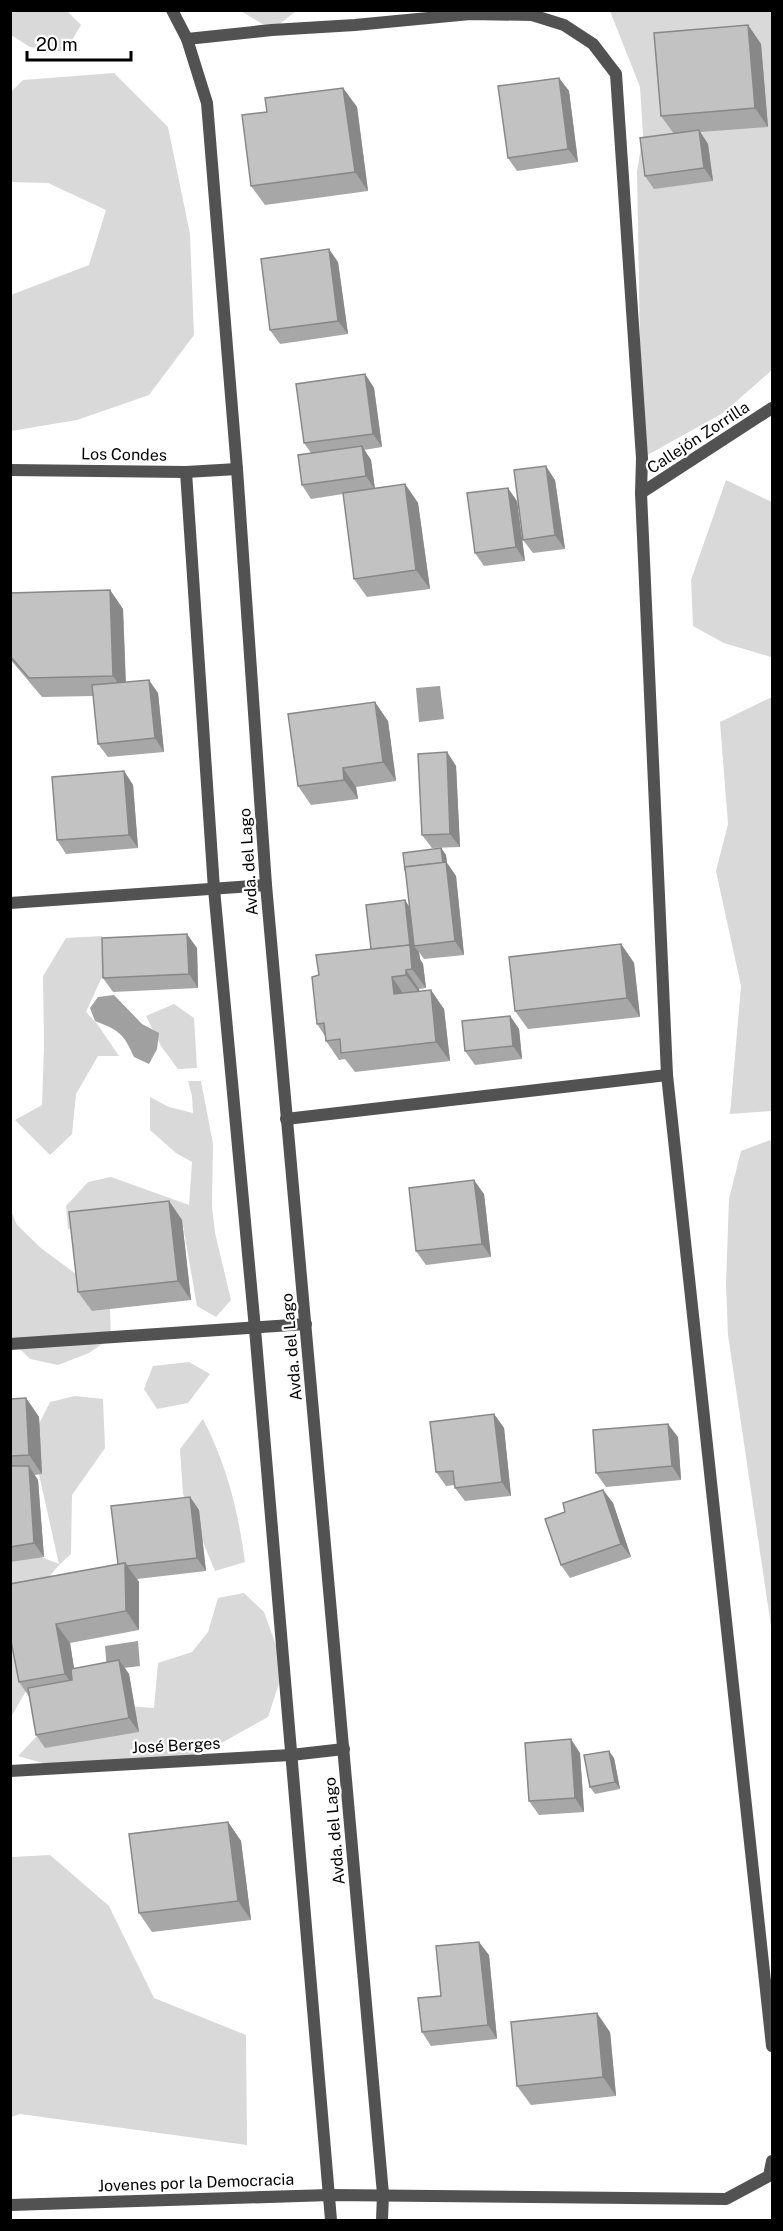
<svg xmlns="http://www.w3.org/2000/svg" width="783" height="2231" font-family="'Public Sans',sans-serif">
	<style>
		.green { fill: #d9d9d9 }
		.water { fill: #a0a0a0 }
		.lines { fill: none; stroke-linecap: round; stroke-linejoin: round }
		.street { stroke: #525252; stroke-width: 12 }
		.wall { fill: #a7a7a7 }
		.shaded-wall { fill: #888 }
		.building { fill: #c2c2c2; stroke: #888; stroke-width: 1.5 }
		.labels { text-anchor: middle; stroke-width: 4.5; stroke-linejoin: round; paint-order: stroke }
		.street-label { font-size: 16px; fill: #000; stroke: #fff }
	</style>
	<rect width="100%" height="100%" fill="#fff"/>
	<g class="green">
		<polygon points="10,11 67,11 81,25 65,52 30,47 11,35"/>
		<polygon points="241,11 296,11 272,30"/>
		<polygon points="610,11 772,11 772,370 723,413 642,458 637,172 643,135 640,87"/>
		<polygon points="114,73 168,127 190,234 194,335 149,395 77,420 11,431 11,295 89,265 106,210 48,183 11,182 11,92 23,80"/>
		<polygon points="726,480 772,502 772,665 771,657 724,643 693,626 691,580"/>
		<polygon points="772,697 772,1111 730,1114 741,986 716,871 728,824 720,722"/>
		<polygon points="102,936 116,962 101,979 86,1012 98,1025 119,1056 98,1056 76,1094 72,1134 50,1155 15,1120 42,1105 44,1046 43,976 66,938"/>
		<polygon points="174,1004 194,1018 197,1068 178,1069 161,1046 146,1016"/>
		<polygon points="188,1081 201,1081 213,1144 212,1206 215,1233 231,1300 216,1317 197,1306 182,1220 82,1231 68,1229 66,1206 88,1182 111,1177 189,1205 192,1162 176,1153 150,1130 150,1097 169,1107 193,1113 192,1096"/>
		<polygon points="770,1140 772,1143 772,1633 728,1335 726,1284 729,1199 741,1151"/>
		<polygon points="10,1209 17,1225 41,1248 88,1283 92,1311 110,1309 111,1338 89,1353 58,1365 30,1359 11,1340"/>
		<polygon points="189,1362 210,1374 188,1403 157,1409 144,1389 153,1366"/>
		<polygon points="75,1396 103,1399 105,1448 72,1495 71,1554 59,1565 28,1602 11,1608 11,1545 59,1564 36,1461 36,1430 50,1402"/>
		<path d="M 203,1419 C 227,1466 238,1510 245,1562 L 215,1571 L 183,1494 L 180,1449 Z"/>
		<polygon points="244,1593 264,1612 284,1668 268,1717 189,1761 60,1768 18,1756 69,1702 154,1708 158,1663 192,1652 208,1632 218,1598"/>
		<polygon points="11,1643 19,1648 30,1684 11,1717"/>
		<polygon points="50,1855 109,1906 154,1998 246,2035 247,2145 20,2114 11,2117 11,1857"/>
	</g>
	<g class="water">
		<polygon points="440,686 444,719 419,722 416,688"/>
		<path d="M 114,995 L 142,1024 L 159,1033 L 157,1049 L 149,1064 L 134,1057 C 124,1034 119,1030 95,1021 L 90,1008 L 98,997 Z"/>
		<polygon points="138,1641 140,1666 107,1670 105,1646"/>
	</g>
	<g class="lines">
		<g class="street">
			<polyline points="172,10 187,39 207,103 237,469 266,885 383,2194 382,2220"/>
			<polyline points="187,39 272,30 355,25 470,14 532,15 564,25 593,44 616,74 642,458 641,493 667,1075 772,2046"/>
			<polyline points="10,470 186,472 237,469"/>
			<polyline points="186,472 214,889 255,1329 331,2220"/>
			<polyline points="641,493 772,408"/>
			<polyline points="10,903 266,885"/>
			<polyline points="286,1119 667,1075"/>
			<polyline points="10,1344 306,1324"/>
			<polyline points="10,1771 291,1755 344,1749"/>
			<polyline points="10,2205 330,2195 726,2199 769,2176 772,2161"/>
		</g>
	</g>
	<g class="wall">
		<polygon points="748,25 761,44 768,127 700,132 708,144 713,181 654,189 645,176 674,134 661,116"/>
		<polygon points="559,78 569,91 578,162 517,171 508,158"/>
		<polygon points="343,88 357,107 368,191 265,205 251,186"/>
		<polygon points="338,262 348,334 280,344 270,330"/>
		<polygon points="365,374 374,388 382,447 364,450 371,460 375,488 405,484 418,503 430,589 367,597 354,579 343,494 311,499 302,485 311,453 304,443"/>
		<polygon points="555,480 565,549 533,553 523,540"/>
		<polygon points="517,501 525,561 484,566 475,553"/>
		<polygon points="110,590 123,609 126,682 158,693 164,752 108,757 98,744 93,696 42,697 10,659 10,593"/>
		<polygon points="388,721 396,781 356,787 358,799 311,805 298,786"/>
		<polygon points="447,752 456,766 460,847 432,848 422,835"/>
		<polygon points="124,771 133,785 138,848 66,854 57,840"/>
		<polygon points="441,848 446,855 447,863 456,876 464,955 424,959 419,952 420,959 423,964 426,988 419,989 419,991 444,1009 450,1061 355,1072 345,1059 339,1060 326,1041 325,1036 317,1024 319,975 371,949 410,907 406,872 405,870"/>
		<polygon points="621,944 634,963 640,1017 528,1029 515,1011"/>
		<polygon points="197,948 198,988 113,992 103,978"/>
		<polygon points="510,1016 519,1029 522,1059 475,1065 465,1051"/>
		<polygon points="484,1194 491,1257 426,1265 416,1251"/>
		<polygon points="169,1201 182,1220 191,1300 92,1311 78,1292"/>
		<polygon points="26,1398 39,1417 42,1474 34,1475 38,1480 44,1557 10,1562 10,1399"/>
		<polygon points="494,1414 504,1428 511,1496 465,1501 455,1488 455,1485 446,1486 436,1472"/>
		<polygon points="678,1437 681,1480 606,1487 596,1473"/>
		<polygon points="603,1490 613,1503 631,1557 570,1578 561,1565 565,1512"/>
		<polygon points="190,1497 199,1510 206,1571 137,1579 139,1582 139,1630 70,1643 74,1669 119,1660 129,1674 139,1732 45,1748 36,1735 30,1698 19,1682 10,1636 118,1564"/>
		<polygon points="580,1753 584,1812 539,1815 529,1801"/>
		<polygon points="614,1758 620,1789 595,1794 590,1787"/>
		<polygon points="228,1822 241,1841 251,1920 152,1932 139,1913"/>
		<polygon points="489,1955 497,2039 431,2046 422,2032 441,1996"/>
		<polygon points="610,2032 616,2096 531,2105 517,2086"/>
	</g>
	<g class="shaded-wall">
		<polygon points="748,25 761,44 768,127 755,108"/>
		<polygon points="559,78 569,91 578,162 568,149"/>
		<polygon points="343,88 357,107 368,191 355,172"/>
		<polygon points="699,130 708,144 713,181 704,168"/>
		<polygon points="329,249 338,262 348,334 338,321"/>
		<polygon points="365,374 374,388 382,447 373,434"/>
		<polygon points="362,446 371,460 375,490 366,476"/>
		<polygon points="546,466 555,480 565,549 555,535"/>
		<polygon points="405,484 418,503 430,589 416,570"/>
		<polygon points="508,488 517,501 525,561 516,547"/>
		<polygon points="110,590 123,609 126,695 113,676"/>
		<polygon points="149,680 158,693 164,752 155,738"/>
		<polygon points="375,702 388,721 396,781 383,762"/>
		<polygon points="447,752 456,766 460,847 450,834"/>
		<polygon points="343,768 356,787 358,799 344,780"/>
		<polygon points="124,771 133,785 138,848 129,835"/>
		<polygon points="441,848 446,855 447,863 456,876 464,955 455,941"/>
		<polygon points="405,900 414,914 414,946 419,952 420,959 423,964 426,988 412,969"/>
		<polygon points="187,934 197,948 198,988 189,974"/>
		<polygon points="621,944 634,963 640,1017 627,998"/>
		<polygon points="406,970 419,989 420,994 406,975"/>
		<polygon points="392,977 405,996 394,994"/>
		<polygon points="431,990 444,1009 450,1061 436,1042"/>
		<polygon points="510,1016 519,1029 522,1059 513,1046"/>
		<polygon points="474,1180 484,1194 491,1257 482,1244"/>
		<polygon points="169,1201 182,1220 191,1300 178,1281"/>
		<polygon points="26,1398 39,1417 42,1474 29,1455"/>
		<polygon points="494,1414 504,1428 511,1496 502,1482"/>
		<polygon points="668,1424 678,1437 681,1480 672,1466"/>
		<polygon points="29,1466 38,1480 44,1557 34,1543"/>
		<polygon points="603,1490 613,1503 631,1557 621,1544"/>
		<polygon points="190,1497 199,1510 206,1571 197,1558"/>
		<polygon points="125,1563 139,1582 139,1630 126,1611"/>
		<polygon points="56,1624 70,1643 78,1693 65,1674"/>
		<polygon points="119,1660 129,1674 139,1732 129,1718"/>
		<polygon points="571,1739 580,1753 584,1812 575,1798"/>
		<polygon points="609,1751 614,1758 620,1789 615,1782"/>
		<polygon points="228,1822 241,1841 251,1920 238,1901"/>
		<polygon points="479,1942 489,1955 497,2039 488,2025"/>
		<polygon points="597,2013 610,2032 616,2096 603,2077"/>
	</g>
	<g class="building">
		<polygon points="748,25 755,108 661,116 654,33"/>
		<polygon points="559,78 568,149 508,158 498,86"/>
		<polygon points="343,88 355,172 251,186 242,115 267,112 265,98"/>
		<polygon points="699,130 704,168 645,176 640,138"/>
		<polygon points="329,249 338,321 270,330 261,259"/>
		<polygon points="365,374 373,434 304,443 296,384"/>
		<polygon points="362,446 366,476 302,485 298,455"/>
		<polygon points="546,466 555,535 523,540 514,470"/>
		<polygon points="405,484 416,570 354,579 343,493"/>
		<polygon points="508,488 516,547 475,553 467,493"/>
		<polygon points="110,590 113,676 29,678 10,656 10,593"/>
		<polygon points="149,680 155,738 98,744 92,685"/>
		<polygon points="375,702 383,762 343,768 344,780 298,786 288,714"/>
		<polygon points="447,752 450,834 422,835 418,754"/>
		<polygon points="124,771 129,835 57,840 52,777"/>
		<polygon points="441,848 443,863 405,867 406,870 405,870 403,853"/>
		<polygon points="446,862 455,941 414,946 405,867"/>
		<polygon points="405,900 410,946 410,945 371,949 366,905"/>
		<polygon points="187,934 189,974 103,978 102,938"/>
		<polygon points="621,944 627,998 515,1011 509,957"/>
		<polygon points="410,945 412,969 406,970 406,975 392,977 394,994 431,990 436,1042 341,1053 340,1039 326,1041 324,1023 317,1024 312,977 319,975 316,955"/>
		<polygon points="510,1016 513,1046 465,1051 462,1021"/>
		<polygon points="474,1180 482,1244 416,1251 409,1188"/>
		<polygon points="169,1201 178,1281 78,1292 69,1212"/>
		<polygon points="26,1398 29,1455 10,1456 10,1399"/>
		<polygon points="494,1414 502,1482 455,1488 453,1471 436,1472 430,1422"/>
		<polygon points="668,1424 672,1466 596,1473 593,1430"/>
		<polygon points="10,1466 29,1466 34,1543 10,1547"/>
		<polygon points="603,1490 621,1544 561,1565 545,1519 565,1512 563,1503"/>
		<polygon points="190,1497 197,1558 127,1566 125,1563 118,1564 111,1506"/>
		<polygon points="125,1563 126,1611 56,1624 65,1674 19,1682 10,1636 10,1584"/>
		<polygon points="119,1660 129,1718 36,1735 28,1688 72,1680 71,1669"/>
		<polygon points="571,1739 575,1798 529,1801 525,1743"/>
		<polygon points="609,1751 615,1782 590,1787 584,1755"/>
		<polygon points="228,1822 238,1901 139,1913 129,1834"/>
		<polygon points="479,1942 488,2025 422,2032 418,1998 441,1996 436,1946"/>
		<polygon points="597,2013 603,2077 517,2086 511,2022"/>
	</g>
	<g class="labels">
		<g class="street-label">
			<text transform="translate(698 437) rotate(-33)" y="6">Callejón Zorrilla</text>
			<text transform="translate(124 454) rotate(1)" y="6">Los Condes</text>
			<text transform="translate(248 862) rotate(-94)" y="6">Avda. del Lago</text>
			<text transform="translate(291 1347) rotate(-95)" y="6">Avda. del Lago</text>
			<text transform="translate(176 1745) rotate(-3)" y="6">José Berges</text>
			<text transform="translate(334 1831) rotate(-95)" y="6">Avda. del Lago</text>
			<text transform="translate(196 2182) rotate(-2)" y="6">Jovenes por la Democracia</text>
		</g>
	</g>
	<rect width="783" height="2231" fill="none" stroke="#000000" stroke-width="24"/>
	<path d="M27 51v9h104v-9" fill="none" stroke="#000000" stroke-width="3"/>
	<text x="36" y="51" font-size="18" fill="#000000" stroke="#ffffff" stroke-width="4.5" paint-order="stroke">20 m</text>
</svg>
